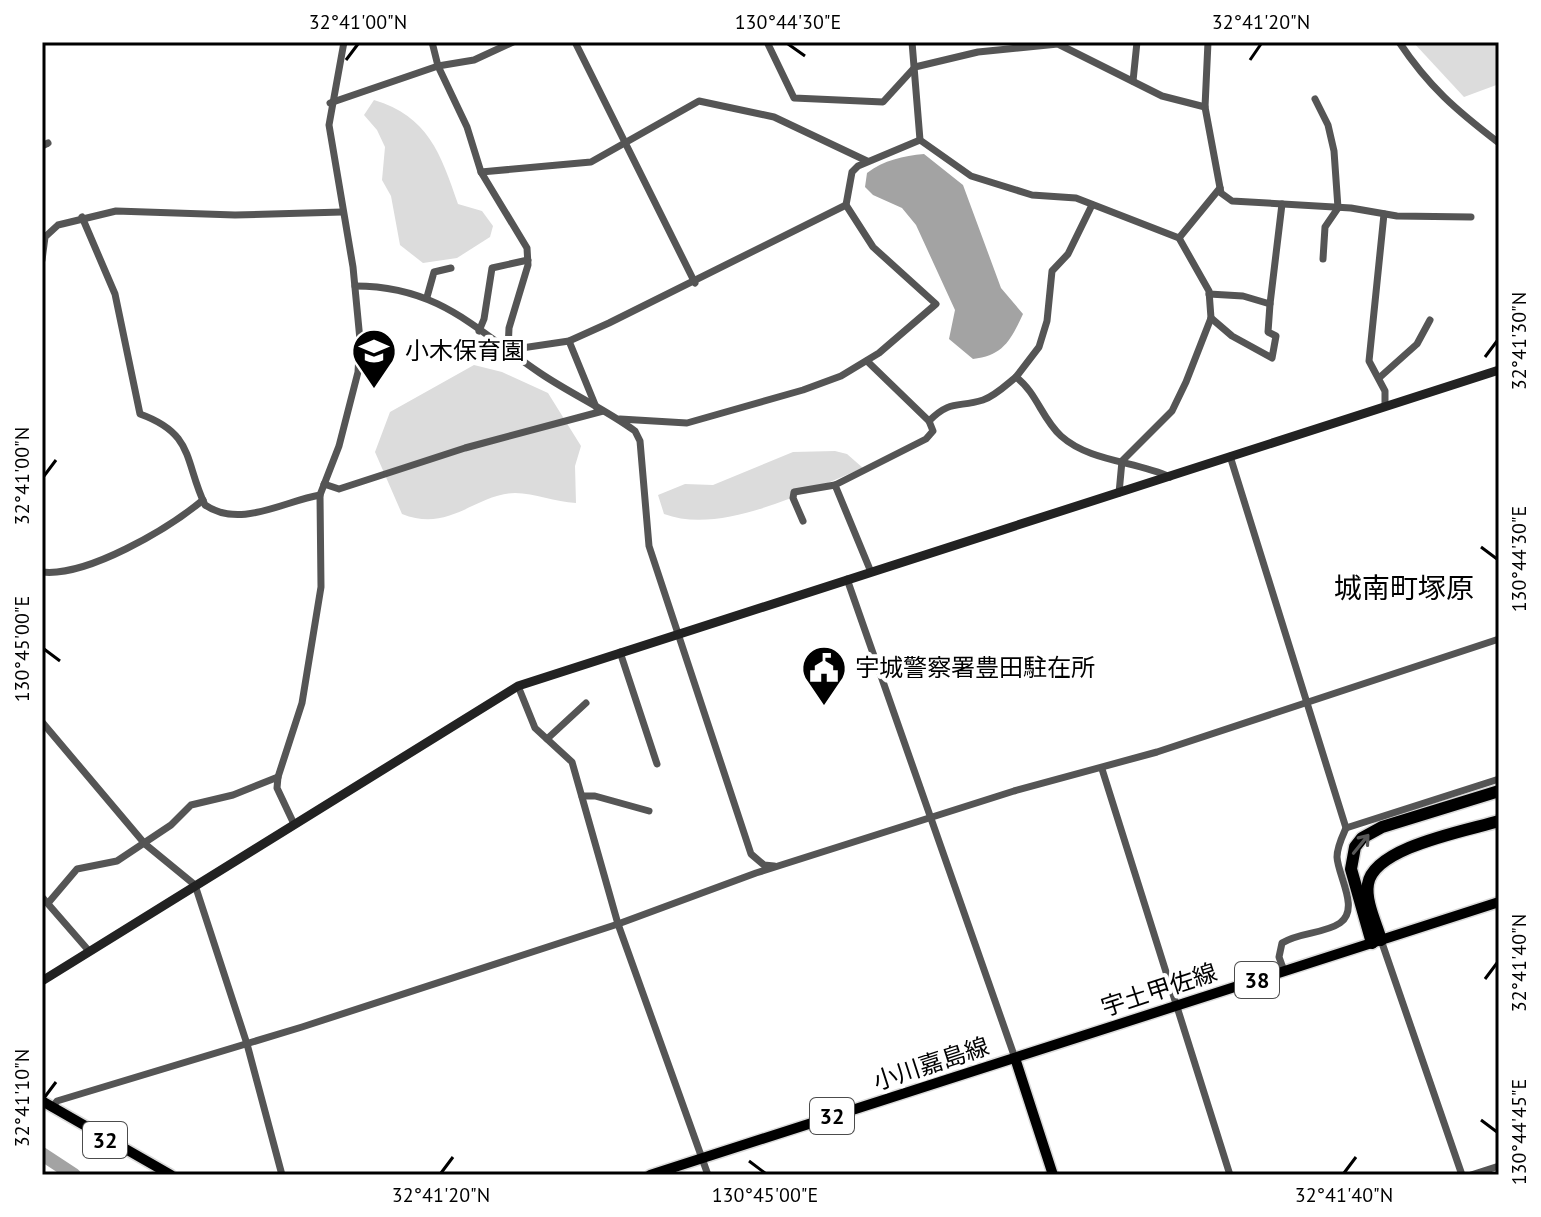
<svg xmlns="http://www.w3.org/2000/svg" width="1541" height="1217" font-family="'PT Sans','Noto Sans JP',sans-serif">
	<style>
		.green { fill: #dcdcdc }
		.water { fill: #a3a3a3 }
		.lines { fill: none; stroke-linecap: round; stroke-linejoin: round }
		.river { stroke: #a3a3a3; stroke-width: 14 }
		.primary-casing { stroke: #dbdbdb; stroke-width: 13 }
		.highway-casing { stroke: #dbdbdb; stroke-width: 15 }
		.street { stroke: #555; stroke-width: 7 }
		.secondary { stroke: #222; stroke-width: 9 }
		.primary { stroke: #000; stroke-width: 10 }
		.highway { stroke: #000; stroke-width: 12 }
		.oneway { stroke: #595959 }
		.ticks { fill: none; stroke: #000; stroke-width: 3 }
		.labels { text-anchor: middle; stroke-width: 8; stroke-linejoin: round; paint-order: stroke }
		.shield { fill: #fff; stroke: #4c4c4c; stroke-width: 2 }
		.shield-label { font-size: 22px; font-weight: bold; fill: #000 }
		.poi-label { font-size: 24px; fill: #000; stroke: #fff; text-anchor: start }
		.street-label { font-size: 24px; fill: #000; stroke: #fff }
		.quarter-label { font-size: 28px; fill: #000; stroke: #fff }
		.neatline { fill: none; stroke: #000; stroke-width: 3 }
		.ticks-label { font-size: 20px; text-anchor: middle; fill: #000 }
	</style>
	<rect width="100%" height="100%" fill="#fff"/>
	<g class="green">
		<polygon points="1413,42 1499,42 1499,84 1464,97"/>
		<path d="M 374,100 C 428,116 441,154 458,204 L 482,211 L 493,226 L 490,237 L 457,258 L 423,263 L 400,245 L 391,196 L 382,180 L 385,147 L 377,130 L 364,115 Z"/>
		<path d="M 474,365 L 502,372 L 548,393 L 581,446 L 575,466 L 576,503 C 555,502 535,493 515,493 C 475,494 450,533 402,514 L 375,452 L 390,412 Z"/>
		<path d="M 835,451 L 847,454 L 863,468 C 808,490 722,536 664,514 L 658,495 L 685,484 L 713,485 L 793,452 Z"/>
	</g>
	<path class="water" d="M 924,154 L 963,185 L 1001,288 L 1023,314 C 1011,340 1003,356 973,359 L 949,339 L 955,310 L 916,225 L 902,208 L 873,195 L 865,187 L 867,173 C 884,160 903,156 924,154 Z"/>
	<g class="lines">
		<polyline class="river" points="42,1154 74,1175"/>
		<g class="primary-casing">
			<g id="primary">
				<polyline points="1015,1058 1053,1175"/>
				<polyline points="42,1101 171,1175"/>
				<polyline points="650,1175 1499,902"/>
			</g>
		</g>
		<g class="highway-casing">
			<g id="highway">
				<path d="M 1381,940 C 1376,923 1365,901 1368,884 C 1374,847 1466,831 1499,821"/>
				<polyline points="1372,943 1351,869 1355,847 1362,838 1382,827 1499,791"/>
			</g>
		</g>
		<g class="street">
			<polyline points="432,42 438,66 467,127 481,172 527,248 528,265 509,328 508,350"/>
			<polyline points="575,42 695,283"/>
			<polyline points="767,42 794,98 883,102 915,67 978,52 1058,44 1162,96 1205,107"/>
			<polyline points="912,42 920,140 971,176 1032,195 1076,198 1179,238 1209,291 1211,318 1186,382 1172,411 1122,461 1119,493"/>
			<polyline points="1208,42 1205,107 1221,193 1232,201 1351,208 1397,216 1471,217"/>
			<path d="M 1399,42 C 1429,87 1456,110 1499,143"/>
			<polyline points="1133,81 1137,42"/>
			<polyline points="1315,99 1328,125 1334,151 1338,208 1325,227 1323,259"/>
			<polyline points="330,103 438,66 474,60 513,42"/>
			<polyline points="42,146 48,143"/>
			<polyline points="481,172 591,162 699,101 774,117 867,161"/>
			<polyline points="1384,214 1369,361 1385,391 1385,406"/>
			<path d="M 82,217 L 115,294 L 140,414 C 195,434 184,461 205,505 C 240,529 284,501 320,495"/>
			<polyline points="1179,238 1220,188"/>
			<polyline points="42,260 45,237 58,225 116,211 235,215 342,212"/>
			<path d="M 355,286 C 439,286 475,329 540,373 C 571,394 605,409 635,431 L 640,441 L 649,546 L 751,854 L 764,865 L 774,866"/>
			<polyline points="1209,294 1243,296 1270,304 1282,204"/>
			<polyline points="427,297 434,272 451,268"/>
			<polyline points="1211,318 1232,336 1272,358 1276,336 1268,332 1270,304"/>
			<polyline points="479,331 484,319 492,268 528,260"/>
			<polyline points="569,341 596,407"/>
			<polyline points="508,350 569,341 609,323 846,205"/>
			<path d="M 867,361 L 929,421 C 951,399 958,408 983,400 C 995,396 1006,385 1016,377 C 1037,393 1042,419 1061,436 C 1090,462 1136,461 1170,477"/>
			<polyline points="1016,377 1039,347 1047,321 1052,271 1068,254 1092,205"/>
			<polyline points="1379,378 1417,344 1430,320"/>
			<polyline points="620,419 687,423 803,390 841,376 879,353 936,304 873,247 846,205 852,172 858,166 920,140"/>
			<path d="M 1230,456 L 1346,828 C 1342,837 1337,847 1337,857 C 1338,876 1360,909 1340,923 C 1324,934 1299,932 1282,943 L 1279,957 L 1284,971"/>
			<polyline points="324,484 339,489 465,448 603,411"/>
			<polyline points="803,521 793,498 794,492 835,485"/>
			<path d="M 42,572 C 87,577 168,529 203,500"/>
			<polyline points="871,572 835,485 926,439 933,431 929,421"/>
			<polyline points="847,579 1015,1058"/>
			<polyline points="620,652 657,764"/>
			<polyline points="518,686 535,728 572,762 618,924 708,1175"/>
			<polyline points="42,722 145,844 195,885 247,1044 282,1175"/>
			<polyline points="547,739 586,703"/>
			<polyline points="1102,769 1230,1175"/>
			<polyline points="582,796 595,796 649,811"/>
			<polyline points="294,824 277,788 278,777 302,703 321,587 320,495 339,446 358,372 360,340 353,267 329,125 344,42"/>
			<polyline points="1346,828 1499,779"/>
			<polyline points="42,897 89,951"/>
			<polyline points="49,902 77,869 117,861 171,825 191,805 233,795 278,777"/>
			<polyline points="1381,940 1462,1175"/>
			<polyline points="52,1108 57,1101 302,1027 618,924 756,873 1014,791 1157,752 1499,639"/>
			<polyline points="1471,1175 1499,1166"/>
		</g>
		<polyline class="secondary" points="42,981 518,686 1499,370"/>
		<use href="#primary" class="primary"/>
		<use href="#highway" class="highway"/>
	</g>
	<defs><path id="oneway-shaft" d="M-6 0H5M1.5-3L5.5 0L1.5 3" fill="none" stroke-width="1.6" stroke-linecap="round" stroke-linejoin="round" transform="scale(2)"/></defs>
	<use class="oneway" href="#oneway-shaft" transform="translate(1361 844) rotate(-51)"/>
	<path class="ticks" d="M 788,44 L 805,56M 346,60 L 358,44M 1250,60 L 1261,44M 1485,357 L 1497,341M 44,476 L 56,460M 1481,547 L 1497,559M 44,649 L 60,661M 1485,979 L 1497,963M 44,1098 L 56,1082M 1481,1120 L 1497,1132M 749,1161 L 765,1173M 441,1173 L 453,1157M 1344,1173 L 1356,1157"/>
	<defs>
		<g id="school-pin" transform="scale(2.3)"><path d="M0 17L-7.5 6A9.5 9.5 0 1 1 7.5 6Z" fill="#000" stroke="#fff"/><path d="M0-5L7-2L0 1L-7-2ZM-4 1L0 2.5L4 1V4Q0 6-4 4Z" fill="#fff"/></g>
		<g id="civic-pin" transform="scale(2.3)"><path d="M0 17L-7.5 6A9.5 9.5 0 1 1 7.5 6Z" fill="#000" stroke="#fff"/><path d="M-.6-6.5H3V-4.5H.6V-3L4-1V1h2V6H-6V1h2V-1L-.6-3ZM-1.2 2.5V6h2.4V2.5Z" fill="#fff"/></g>
	</defs>
	<g fill-rule="evenodd">
		<use href="#school-pin" x="374" y="351"/>
		<use href="#civic-pin" x="824" y="668"/>
	</g>
	<g class="labels">
		<g class="shield">
			<rect x="1235" y="962" width="44" height="36" rx="6"/>
			<rect x="810" y="1098" width="44" height="36" rx="6"/>
			<rect x="83" y="1122" width="44" height="36" rx="6"/>
		</g>
		<g class="shield-label">
			<text x="1257" y="988">38</text>
			<text x="832" y="1124">32</text>
			<text x="105" y="1148">32</text>
		</g>
		<g class="poi-label">
			<text x="405" y="359">小木保育園</text>
			<text x="855" y="676">宇城警察署豊田駐在所</text>
		</g>
		<g class="street-label">
			<text transform="translate(1159 990) rotate(-18)" y="8">宇土甲佐線</text>
			<text transform="translate(931 1064) rotate(-18)" y="8">小川嘉島線</text>
		</g>
		<g class="quarter-label">
			<text x="1404" y="598">城南町塚原</text>
		</g>
	</g>
	<rect width="1541" height="1217" fill="none" stroke="#ffffff" stroke-width="88"/>
	<rect x="44" y="44" width="1453" height="1129" class="neatline"/>
	<g class="ticks-label">
		<text x="358" y="29">32°41'00"N</text>
		<text x="788" y="29">130°44'30"E</text>
		<text x="1261" y="29">32°41'20"N</text>
		<text transform="translate(1519 341) rotate(-90)" y="7">32°41'30"N</text>
		<text transform="translate(22 476) rotate(-90)" y="7">32°41'00"N</text>
		<text transform="translate(1519 559) rotate(-90)" y="7">130°44'30"E</text>
		<text transform="translate(22 649) rotate(-90)" y="7">130°45'00"E</text>
		<text transform="translate(1519 963) rotate(-90)" y="7">32°41'40"N</text>
		<text transform="translate(22 1098) rotate(-90)" y="7">32°41'10"N</text>
		<text transform="translate(1519 1132) rotate(-90)" y="7">130°44'45"E</text>
		<text x="441" y="1202">32°41'20"N</text>
		<text x="765" y="1202">130°45'00"E</text>
		<text x="1344" y="1202">32°41'40"N</text>
	</g>
</svg>
